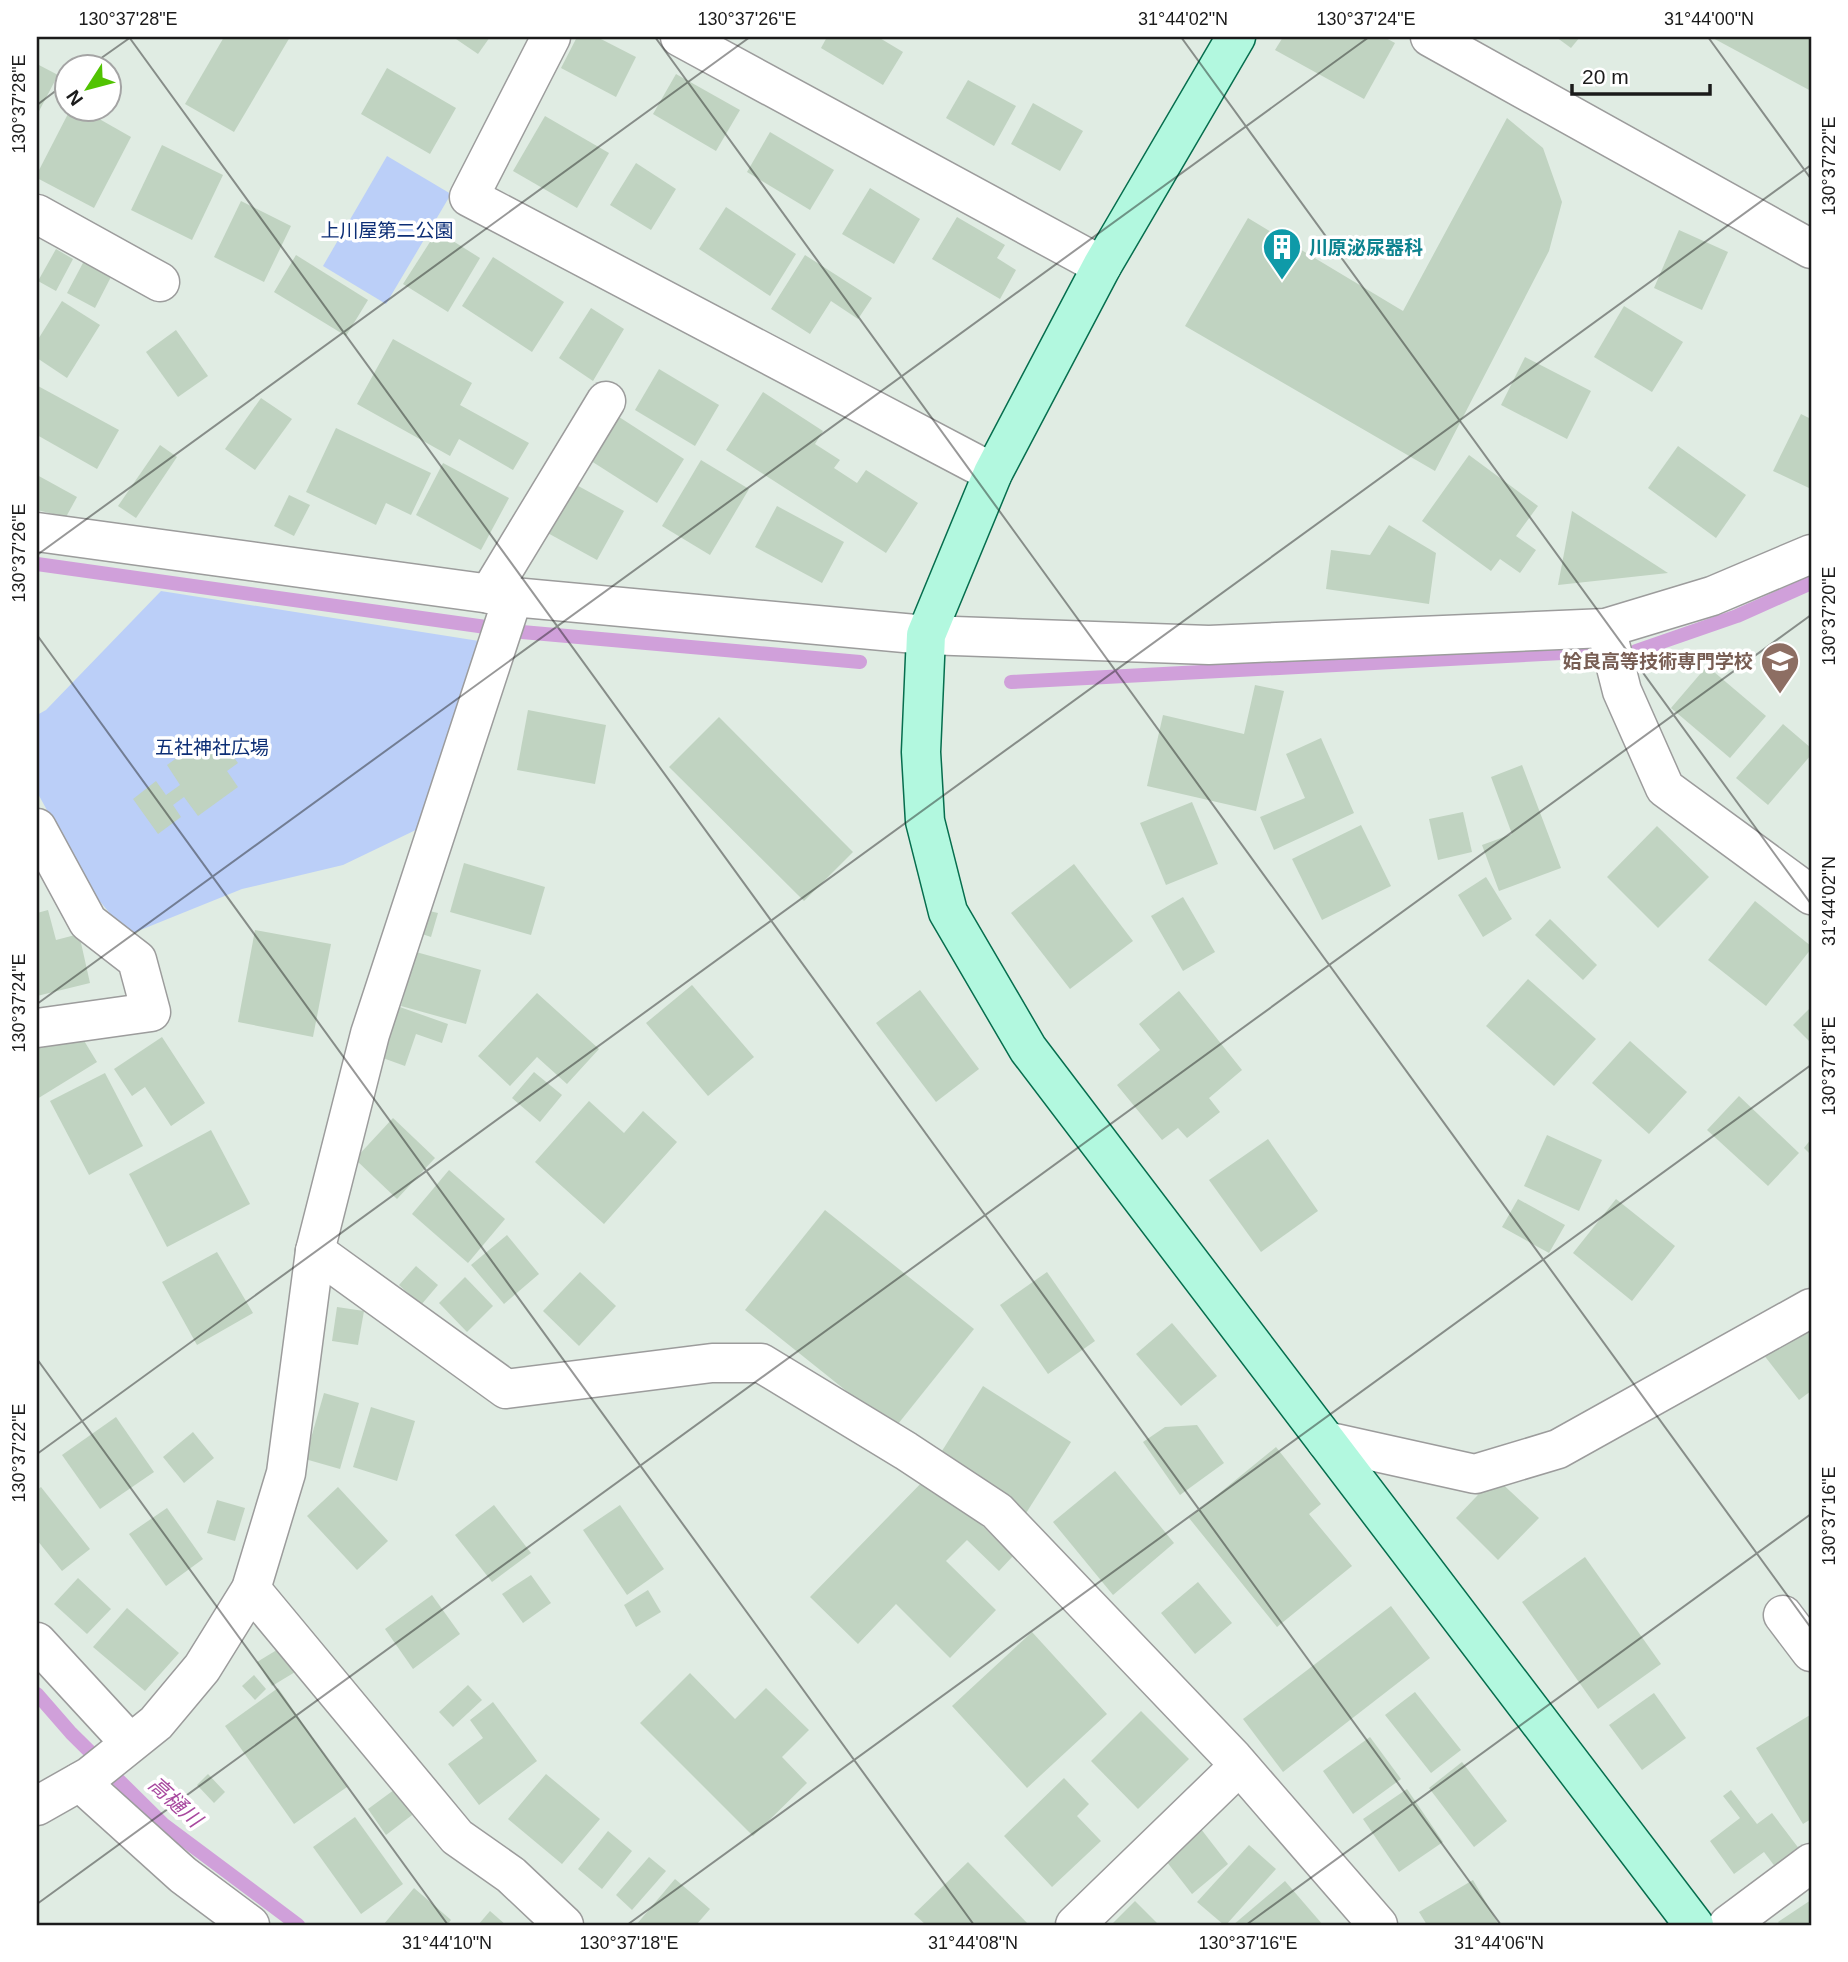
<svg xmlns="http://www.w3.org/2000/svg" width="1848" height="1962" font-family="Helvetica,'Noto Sans JP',sans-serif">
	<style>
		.park { fill: #bbcff8 }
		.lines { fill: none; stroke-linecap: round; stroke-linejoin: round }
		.stream { stroke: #d0a0da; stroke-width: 14 }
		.building { fill: #c0d3c1 }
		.street-casing { stroke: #9c9c9c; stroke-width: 41 }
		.secondary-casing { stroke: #066e4e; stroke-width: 41 }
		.street { stroke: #fff; stroke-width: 38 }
		.secondary { stroke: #b2f8df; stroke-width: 38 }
		.ticks { fill: none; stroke: #1b1b1b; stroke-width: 2; stroke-opacity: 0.45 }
		.labels { text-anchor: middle; stroke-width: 7; stroke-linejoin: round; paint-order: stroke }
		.park-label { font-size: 19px; fill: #0c2e75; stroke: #fff }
		.culture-label { font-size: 19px; font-weight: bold; fill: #0d838f; stroke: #fff; text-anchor: start }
		.education-label { font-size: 19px; font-weight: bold; fill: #785e54; stroke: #fff; text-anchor: end }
		.water-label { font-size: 21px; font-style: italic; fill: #a8499f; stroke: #fff }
		.neatline { fill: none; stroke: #1b1b1b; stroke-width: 2.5 }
		.ticks-label { font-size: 18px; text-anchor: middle; fill: #1b1b1b }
	</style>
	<rect width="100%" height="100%" fill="#e0ece3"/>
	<g class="park">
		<polygon points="387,156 451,194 386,304 323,266"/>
		<polygon points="161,591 479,641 422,827 343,865 242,889 128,935 92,892 37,792 37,715 46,710"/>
	</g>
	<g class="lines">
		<g class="stream">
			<polyline points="37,564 486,627"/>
			<polyline points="522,632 860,662"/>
			<polyline points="1636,651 1737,616 1811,583"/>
			<polyline points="1011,682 1582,652"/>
			<polyline points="37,1694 71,1733 163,1824 298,1925"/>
		</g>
	</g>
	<g class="building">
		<polygon points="224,37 290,37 234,132 185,104"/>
		<polygon points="453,37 490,37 478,54"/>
		<polygon points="577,37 597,37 636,57 616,97 561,68"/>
		<polygon points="827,37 878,37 903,52 883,85 821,48"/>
		<polygon points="1283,37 1384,37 1395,43 1364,99 1275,50"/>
		<polygon points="1556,37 1580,37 1571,48"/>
		<polygon points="1711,37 1811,37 1811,91"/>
		<polygon points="37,64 58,75 37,115"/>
		<polygon points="387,68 456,108 430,154 361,114"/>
		<polygon points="676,74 740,110 716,151 653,114"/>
		<polygon points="968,80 1016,106 994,146 946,118"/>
		<polygon points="1033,103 1083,131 1060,171 1011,144"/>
		<polygon points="71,108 80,108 131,137 94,208 37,178 37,174"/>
		<polygon points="545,116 609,153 577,208 513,171"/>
		<polygon points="1507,118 1543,148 1562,202 1549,251 1435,471 1185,326 1248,218 1403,311"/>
		<polygon points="770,132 834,170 810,210 747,172"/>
		<polygon points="162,145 223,175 192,240 131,210"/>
		<polygon points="636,163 676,189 651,230 610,205"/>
		<polygon points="870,188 920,219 894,264 842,234"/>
		<polygon points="241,201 291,226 264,282 214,257"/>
		<polygon points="726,207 796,254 770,296 699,249"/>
		<polygon points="957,217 1005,245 997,258 1016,270 1000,299 932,259"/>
		<polygon points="1679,230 1728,252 1702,310 1654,288"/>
		<polygon points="437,231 480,258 448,312 403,284"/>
		<polygon points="56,249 73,259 56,291 38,281"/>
		<polygon points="296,255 368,300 346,336 274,292"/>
		<polygon points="805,255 872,298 858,319 831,301 810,334 771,309"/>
		<polygon points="493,257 564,302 532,352 462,306"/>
		<polygon points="84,261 112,275 95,308 67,293"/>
		<polygon points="62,301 100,325 67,378 37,358 37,341"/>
		<polygon points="1624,306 1683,342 1652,392 1594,357"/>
		<polygon points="591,308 624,329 593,381 559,358"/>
		<polygon points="176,330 208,376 178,397 146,352"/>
		<polygon points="393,339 472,383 460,405 529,443 513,470 459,439 450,456 357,404"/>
		<polygon points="1525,357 1591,391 1567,439 1501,405"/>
		<polygon points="659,369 719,405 695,446 635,410"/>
		<polygon points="38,386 119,430 97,469 37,435 37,389"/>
		<polygon points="763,392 823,431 815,444 840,460 834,468 857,483 866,470 918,503 886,553 726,450"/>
		<polygon points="261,398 292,419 255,470 225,449"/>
		<polygon points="1801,414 1811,419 1811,483 1809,488 1773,471"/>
		<polygon points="616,415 684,459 657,503 588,459"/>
		<polygon points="336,428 431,473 411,515 386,503 376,525 306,492"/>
		<polygon points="160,445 177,457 136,518 118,506"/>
		<polygon points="1678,446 1746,495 1716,538 1648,488"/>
		<polygon points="1469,455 1538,506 1516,536 1536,550 1520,573 1500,559 1491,571 1422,521"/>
		<polygon points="701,460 749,489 710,555 662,526"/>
		<polygon points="443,463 509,498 481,550 416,515"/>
		<polygon points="37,475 77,497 66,517 37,510"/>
		<polygon points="571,482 624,511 597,560 544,531"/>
		<polygon points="289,495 310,505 294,536 274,526"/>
		<polygon points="777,506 844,542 822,583 755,547"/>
		<polygon points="1572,511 1668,573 1558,585"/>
		<polygon points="1389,525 1436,553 1429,604 1326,589 1331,550 1370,555"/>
		<polygon points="1707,666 1766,716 1730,758 1671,708"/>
		<polygon points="1255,685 1284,691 1256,811 1147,786 1163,715 1244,734"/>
		<polygon points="528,710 606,725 595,784 517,770"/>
		<polygon points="719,717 853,852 804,901 669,767"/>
		<polygon points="1783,724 1811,748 1811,755 1768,805 1736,778"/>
		<polygon points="1321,738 1354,813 1274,850 1260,817 1305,798 1286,754"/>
		<polygon points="203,739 214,752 225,745 238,763 227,771 238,787 198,816 184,797 173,805 181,817 158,834 133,799 156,781 166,795 180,785 167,765"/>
		<polygon points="1522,765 1561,868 1499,891 1482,845 1512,834 1491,777"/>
		<polygon points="1192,802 1218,864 1166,885 1140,823"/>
		<polygon points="1463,812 1472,852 1438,860 1429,819"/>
		<polygon points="1361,825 1391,886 1322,920 1292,859"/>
		<polygon points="1657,826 1709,877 1658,928 1607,877"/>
		<polygon points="464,863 545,887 531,935 450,912"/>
		<polygon points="1074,864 1133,941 1070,989 1011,913"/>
		<polygon points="1486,877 1512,919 1483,937 1458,895"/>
		<polygon points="1183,897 1215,952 1183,971 1151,916"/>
		<polygon points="1755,901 1811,946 1811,949 1766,1006 1708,960"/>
		<polygon points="48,910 56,940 79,934 90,983 37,996 37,913"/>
		<polygon points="425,910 438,913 431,937 419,933"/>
		<polygon points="1550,919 1597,965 1583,980 1535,935"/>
		<polygon points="255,930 331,944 313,1037 238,1022"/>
		<polygon points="416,952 481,970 466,1024 401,1006"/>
		<polygon points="1528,979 1596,1039 1554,1086 1486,1026"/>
		<polygon points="692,985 754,1057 708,1096 646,1023"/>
		<polygon points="920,990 979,1069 936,1102 876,1023"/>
		<polygon points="1179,991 1242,1070 1209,1098 1220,1112 1187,1138 1178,1128 1162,1140 1117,1085 1160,1050 1139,1024"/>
		<polygon points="537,993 599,1049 567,1084 537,1057 510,1086 478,1056"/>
		<polygon points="397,1006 448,1024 442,1043 416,1034 405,1066 380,1057"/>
		<polygon points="1811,1007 1811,1043 1793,1025"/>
		<polygon points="162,1037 205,1103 171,1126 145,1087 132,1096 114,1069"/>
		<polygon points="83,1039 97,1062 37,1099 37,1047"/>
		<polygon points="1630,1041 1687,1092 1649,1134 1592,1083"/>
		<polygon points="534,1072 562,1095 540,1122 512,1098"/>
		<polygon points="105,1073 143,1146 89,1175 50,1101"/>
		<polygon points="1739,1096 1799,1153 1768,1186 1707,1130"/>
		<polygon points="589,1101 624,1133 643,1111 677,1142 604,1224 535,1162"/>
		<polygon points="393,1118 435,1158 397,1199 355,1159"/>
		<polygon points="211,1130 250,1204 167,1247 129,1174"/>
		<polygon points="1547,1135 1602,1160 1579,1211 1524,1186"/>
		<polygon points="1268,1139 1318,1211 1261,1252 1209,1180"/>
		<polygon points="1811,1139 1811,1155 1804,1148"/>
		<polygon points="449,1170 505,1219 468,1263 412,1214"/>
		<polygon points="1518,1199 1565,1225 1549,1253 1502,1227"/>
		<polygon points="1616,1199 1675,1246 1632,1301 1573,1253"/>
		<polygon points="825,1210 974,1329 894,1429 745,1310"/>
		<polygon points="507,1235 539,1274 504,1304 471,1265"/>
		<polygon points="217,1252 253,1313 197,1345 162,1282"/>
		<polygon points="416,1266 438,1285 421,1305 399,1285"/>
		<polygon points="580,1272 616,1306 579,1346 543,1311"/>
		<polygon points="1047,1272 1095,1341 1048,1374 1000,1305"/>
		<polygon points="465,1277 493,1306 467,1332 439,1303"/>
		<polygon points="337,1307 364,1311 358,1345 332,1341"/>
		<polygon points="1811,1316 1811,1391 1799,1400 1763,1354"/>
		<polygon points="1172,1323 1217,1376 1181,1406 1136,1354"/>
		<polygon points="983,1386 1071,1442 1023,1518 935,1462"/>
		<polygon points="324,1393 359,1403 340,1469 305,1459"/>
		<polygon points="371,1407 415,1421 397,1481 353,1467"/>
		<polygon points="116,1417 154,1472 100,1509 62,1455"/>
		<polygon points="1197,1425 1224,1463 1180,1495 1143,1442 1165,1427"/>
		<polygon points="193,1432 214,1458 184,1483 163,1457"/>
		<polygon points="1276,1447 1321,1504 1309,1514 1352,1566 1277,1627 1189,1518"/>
		<polygon points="1115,1471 1174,1543 1113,1595 1053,1522"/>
		<polygon points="930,1474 1013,1556 999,1571 967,1540 946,1561 996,1610 950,1658 896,1604 858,1644 810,1597"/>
		<polygon points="1495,1477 1539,1518 1498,1560 1456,1518"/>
		<polygon points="41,1487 90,1549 62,1571 37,1540 37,1490"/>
		<polygon points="338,1487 388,1541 357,1570 307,1516"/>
		<polygon points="217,1500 245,1508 235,1541 207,1533"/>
		<polygon points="494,1505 531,1553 492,1582 455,1535"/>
		<polygon points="620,1505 664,1569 627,1595 583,1530"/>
		<polygon points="167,1508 203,1559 166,1586 129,1534"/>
		<polygon points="1585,1557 1661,1664 1598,1709 1522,1602"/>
		<polygon points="531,1575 551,1603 523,1623 502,1594"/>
		<polygon points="78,1578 111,1609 87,1634 54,1604"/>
		<polygon points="1198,1582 1232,1623 1195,1654 1161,1613"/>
		<polygon points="648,1590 661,1612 636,1627 624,1605"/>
		<polygon points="432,1595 460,1634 413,1669 385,1629"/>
		<polygon points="1391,1606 1430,1658 1283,1772 1243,1719"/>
		<polygon points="127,1608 179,1653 145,1691 93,1647"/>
		<polygon points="1032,1632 1107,1714 1027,1788 952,1706"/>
		<polygon points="285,1645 300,1669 272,1686 257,1662"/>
		<polygon points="690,1673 735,1719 766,1688 809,1730 782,1757 807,1783 753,1836 640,1723"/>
		<polygon points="254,1675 266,1689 255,1700 242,1686"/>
		<polygon points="468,1685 482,1700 453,1727 439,1712"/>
		<polygon points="278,1688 347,1787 294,1824 225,1726"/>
		<polygon points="1415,1692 1461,1750 1431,1773 1385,1715"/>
		<polygon points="1654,1693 1686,1738 1642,1770 1609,1725"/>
		<polygon points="493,1702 537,1761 479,1805 448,1764 483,1738 470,1720"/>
		<polygon points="1141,1711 1189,1759 1138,1809 1091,1761"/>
		<polygon points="1810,1715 1811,1819 1803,1824 1756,1748"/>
		<polygon points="1370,1737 1401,1779 1353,1814 1323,1771"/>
		<polygon points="1462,1762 1507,1821 1474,1847 1429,1788"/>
		<polygon points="208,1774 225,1792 214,1803 197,1785"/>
		<polygon points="546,1774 600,1819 562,1864 508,1819"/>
		<polygon points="1064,1778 1089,1804 1077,1816 1101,1841 1052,1887 1004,1836"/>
		<polygon points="398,1787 416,1812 386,1835 368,1809"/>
		<polygon points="1407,1789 1443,1842 1399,1872 1363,1819"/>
		<polygon points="1731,1790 1757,1824 1772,1813 1800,1850 1776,1868 1764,1852 1734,1874 1710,1841 1740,1818 1723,1796"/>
		<polygon points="355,1817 403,1884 361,1914 313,1847"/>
		<polygon points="1201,1829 1228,1864 1192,1894 1163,1857"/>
		<polygon points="608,1831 632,1851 602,1889 578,1869"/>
		<polygon points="1249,1845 1276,1869 1226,1925 1224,1925 1197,1902"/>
		<polygon points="649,1857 666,1871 632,1910 616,1895"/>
		<polygon points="968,1862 1029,1925 926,1925 914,1914"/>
		<polygon points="675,1879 710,1909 696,1925 636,1925"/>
		<polygon points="1473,1880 1499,1925 1427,1925 1419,1912"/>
		<polygon points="1285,1881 1323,1925 1233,1925"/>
		<polygon points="414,1888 451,1920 447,1925 384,1924"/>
		<polygon points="1811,1900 1811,1925 1780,1925 1778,1922"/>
		<polygon points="1135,1901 1159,1925 1111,1925"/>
		<polygon points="490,1911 506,1925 478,1925"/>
	</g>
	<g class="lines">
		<g class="street-casing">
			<g id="street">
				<polyline points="551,37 469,197 993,473"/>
				<polyline points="680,37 1102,266"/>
				<polyline points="1430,37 1811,249"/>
				<polyline points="37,214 160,282"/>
				<polyline points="37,532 513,597 926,635 1209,645 1606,628 1712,596 1811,554"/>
				<polyline points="489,594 606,401"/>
				<polyline points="1606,628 1622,691 1665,788 1811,895"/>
				<polyline points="37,828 88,922 137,960 151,1012 37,1028"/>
				<polyline points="315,1251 506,1389 712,1363 761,1363 906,1451 997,1511 1233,1758 1378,1925"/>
				<polyline points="1326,1441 1475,1474 1558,1449 1811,1308"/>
				<polyline points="251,1589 457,1837 511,1875 564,1925"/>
				<polyline points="1783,1615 1811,1652"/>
				<polyline points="37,1642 130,1743"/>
				<polyline points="80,1782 183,1875 250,1925"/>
				<polyline points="37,1806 90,1776 156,1723 202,1668 251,1589 286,1473 315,1251 370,1034 513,597"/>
				<polyline points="1075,1925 1239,1766"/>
				<polyline points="1728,1925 1811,1863"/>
			</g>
		</g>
		<g class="secondary-casing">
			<polyline id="secondary" points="1236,37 1102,266 993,473 926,635 921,752 925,821 948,912 1028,1049 1694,1925"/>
		</g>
		<use href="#street" class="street"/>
		<use href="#secondary" class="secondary"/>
	</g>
	<path class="ticks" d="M 129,37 L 1501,1925M 655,37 L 1811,1628M 1181,37 L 1811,904M 1708,37 L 1811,179M 90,66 L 131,37M 37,105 L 66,83M 37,555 L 750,37M 37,635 L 974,1925M 37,1004 L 1369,37M 37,1359 L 448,1925M 37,1454 L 1811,165M 37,1904 L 1811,615M 627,1925 L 1811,1065M 1246,1925 L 1811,1514"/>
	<defs>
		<g id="building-pin" transform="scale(2.0125)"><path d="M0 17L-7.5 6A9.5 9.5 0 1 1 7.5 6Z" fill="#0f9aa8" stroke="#fff"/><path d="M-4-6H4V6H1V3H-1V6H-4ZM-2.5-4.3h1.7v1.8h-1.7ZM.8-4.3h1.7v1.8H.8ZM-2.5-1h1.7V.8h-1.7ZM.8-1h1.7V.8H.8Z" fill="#fff"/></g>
		<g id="school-pin" transform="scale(2.0125)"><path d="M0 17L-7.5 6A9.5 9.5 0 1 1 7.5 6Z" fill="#8d6e63" stroke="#fff"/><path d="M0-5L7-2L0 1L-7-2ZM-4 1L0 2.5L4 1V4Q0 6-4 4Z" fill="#fff"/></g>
	</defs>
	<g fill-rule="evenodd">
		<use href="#building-pin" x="1282" y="247"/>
		<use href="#school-pin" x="1780" y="661"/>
	</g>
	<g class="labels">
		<g class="park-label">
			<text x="387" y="237">上川屋第二公園</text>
			<text x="212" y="754">五社神社広場</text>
		</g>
		<g class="culture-label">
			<text x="1309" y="254">川原泌尿器科</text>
		</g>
		<g class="education-label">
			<text x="1753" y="668">姶良高等技術専門学校</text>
		</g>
		<g class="water-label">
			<text transform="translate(175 1802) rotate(42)" y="7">高樋川</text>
		</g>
	</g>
	<rect width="1848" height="1962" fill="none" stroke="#ffffff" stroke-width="77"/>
	<g transform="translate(88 88) rotate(234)"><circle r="33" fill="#ffffff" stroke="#a4a4a4" stroke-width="2"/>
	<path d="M0-5L12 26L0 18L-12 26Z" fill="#51c302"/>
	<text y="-10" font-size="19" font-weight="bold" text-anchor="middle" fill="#1b1b1b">N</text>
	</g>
	<path d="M1572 84v10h138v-10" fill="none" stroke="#1b1b1b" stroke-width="3.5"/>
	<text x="1582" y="84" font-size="21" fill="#1b1b1b" stroke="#ffffff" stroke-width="5" paint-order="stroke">20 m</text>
	<rect x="38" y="38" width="1772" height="1886" class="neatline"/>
	<g class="ticks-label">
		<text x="128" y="25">130°37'28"E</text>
		<text x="747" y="25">130°37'26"E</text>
		<text x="1183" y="25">31°44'02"N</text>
		<text x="1366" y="25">130°37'24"E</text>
		<text x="1709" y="25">31°44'00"N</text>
		<text transform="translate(19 104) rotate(-90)" y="6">130°37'28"E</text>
		<text transform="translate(1829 166) rotate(-90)" y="6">130°37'22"E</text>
		<text transform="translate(19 553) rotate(-90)" y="6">130°37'26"E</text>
		<text transform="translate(1829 616) rotate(-90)" y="6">130°37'20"E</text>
		<text transform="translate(1829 901) rotate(-90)" y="6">31°44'02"N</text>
		<text transform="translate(19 1003) rotate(-90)" y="6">130°37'24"E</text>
		<text transform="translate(1829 1066) rotate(-90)" y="6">130°37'18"E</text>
		<text transform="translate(19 1453) rotate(-90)" y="6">130°37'22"E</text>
		<text transform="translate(1829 1516) rotate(-90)" y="6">130°37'16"E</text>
		<text x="447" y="1949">31°44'10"N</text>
		<text x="629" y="1949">130°37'18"E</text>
		<text x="973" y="1949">31°44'08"N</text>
		<text x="1248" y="1949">130°37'16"E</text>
		<text x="1499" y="1949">31°44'06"N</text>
	</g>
</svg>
